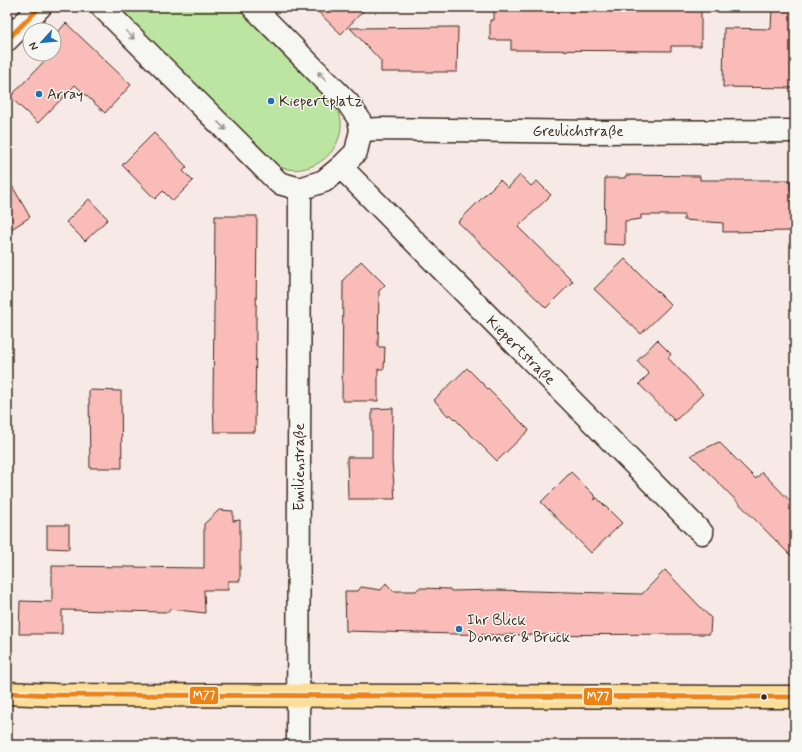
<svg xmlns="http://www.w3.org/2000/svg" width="802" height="752" font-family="Mynerve,sans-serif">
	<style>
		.green { fill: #bce5a1; stroke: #7c8860 }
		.building { fill: #f9bcb8; stroke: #3b2a1e }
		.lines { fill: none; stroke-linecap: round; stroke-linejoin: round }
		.street-casing { stroke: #3b2a1e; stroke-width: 25 }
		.primary-casing { stroke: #3b2a1e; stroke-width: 25 }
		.street { stroke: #f6f6f2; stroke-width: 22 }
		.primary { stroke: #fdde96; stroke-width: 22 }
		.bus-1-casing { stroke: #f6f6f2; stroke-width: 8 }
		.bus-1 { stroke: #ed8213; stroke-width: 5 }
		.oneway { stroke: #989088 }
		.poi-dot { fill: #1f6fb2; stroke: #f6f6f2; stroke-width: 1.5 }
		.bus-dot { fill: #3b2a1e; stroke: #f6f6f2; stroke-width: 1.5 }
		.labels { text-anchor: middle; stroke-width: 3; stroke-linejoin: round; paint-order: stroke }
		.poi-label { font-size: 15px; fill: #3b2a1e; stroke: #f6f6f2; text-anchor: start }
		.street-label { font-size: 15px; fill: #3b2a1e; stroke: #f6f6f2 }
		.line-badge { stroke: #f6f6f2; stroke-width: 1.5 }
		.badge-label { font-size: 11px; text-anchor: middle; font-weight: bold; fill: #fff }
	</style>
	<rect width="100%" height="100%" fill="#f7eae6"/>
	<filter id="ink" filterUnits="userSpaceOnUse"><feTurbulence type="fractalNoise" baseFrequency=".025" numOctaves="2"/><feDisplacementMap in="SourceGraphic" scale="8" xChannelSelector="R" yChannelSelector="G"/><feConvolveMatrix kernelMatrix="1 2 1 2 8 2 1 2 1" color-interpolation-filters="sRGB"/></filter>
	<g filter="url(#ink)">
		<path class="green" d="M 118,7 L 122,7 L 125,12 L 132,8 L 131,7 L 242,7 L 335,103 C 338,110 342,119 341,127 C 339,160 301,180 273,164 Z"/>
		<g class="building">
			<polygon points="313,7 367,7 341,34"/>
			<polygon points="494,7 701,7 701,46 671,46 671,51 511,50 511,40 490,40 490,20 494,20"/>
			<polygon points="772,7 795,7 795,88 723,87 724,28 771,29"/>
			<polygon points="66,23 131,85 105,113 75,85 38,123 10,97 51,54 54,54 54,36"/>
			<polygon points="458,27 457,72 381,72 381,61 350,28"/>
			<polygon points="154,133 187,167 183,171 193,181 173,201 163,191 155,199 122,165"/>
			<polygon points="520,175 531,186 537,181 551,195 518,227 573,281 546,308 458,222 500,180 508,188"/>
			<polygon points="626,175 700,176 700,180 790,180 790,190 795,190 795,231 723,232 723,223 684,220 684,215 641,215 641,219 625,221 625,245 604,244 605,178 625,178"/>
			<polygon points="7,177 30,217 7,232"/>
			<polygon points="89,199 108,219 85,241 66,222"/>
			<polygon points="215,216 257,216 255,432 214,432 213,403"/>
			<polygon points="625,259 671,305 641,334 594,289"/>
			<polygon points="361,261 385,285 379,291 378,347 385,347 384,369 378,369 378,401 342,401 343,280"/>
			<polygon points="657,340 671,354 668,358 703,394 675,421 639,384 649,374 637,361"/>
			<polygon points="467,368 529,430 497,461 450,414 448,416 434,400"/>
			<polygon points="89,390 121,391 122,468 90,468"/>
			<polygon points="393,408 392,460 395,499 348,499 347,457 372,457 372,409"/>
			<polygon points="719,442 756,479 762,472 795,506 795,560 691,455"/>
			<polygon points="571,472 596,497 594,500 597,498 622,523 591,553 541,502"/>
			<polygon points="219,510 233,511 233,521 240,520 240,581 228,581 228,590 204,590 205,613 169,609 169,612 62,610 62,634 19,634 20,601 52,602 52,566 204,568 204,524"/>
			<polygon points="47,525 69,525 69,549 47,548"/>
			<polygon points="665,570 711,618 710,634 491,635 346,631 345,591 358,591 361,587 381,590 386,583 393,591 416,591 419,588 450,589 451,591 496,590 642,594"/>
		</g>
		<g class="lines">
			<g class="street-casing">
				<g id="street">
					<polyline points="102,7 279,183 300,189 324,181 341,167 356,152 361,130 359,119 348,103 253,7"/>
					<polyline points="7,40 40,7"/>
					<polyline points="361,130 381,129 594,132 795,131"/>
					<polyline points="341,167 702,533"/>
					<polyline points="298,745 300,189"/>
				</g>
			</g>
			<g class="primary-casing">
				<polyline id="primary" points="7,693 55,695 795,697"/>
			</g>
			<use href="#street" class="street"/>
			<use href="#primary" class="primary"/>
			<g class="bus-1-casing">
				<g id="bus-1">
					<polyline points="7,40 40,7"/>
					<polyline points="7,693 55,695 795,697"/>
				</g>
			</g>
			<use href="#bus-1" class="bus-1"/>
		</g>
		<defs><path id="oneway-shaft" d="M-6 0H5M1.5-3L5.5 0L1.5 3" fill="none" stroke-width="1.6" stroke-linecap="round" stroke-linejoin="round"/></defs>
		<g class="oneway">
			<use href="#oneway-shaft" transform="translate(130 35) rotate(45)"/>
			<use href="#oneway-shaft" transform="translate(322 76) rotate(-135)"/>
			<use href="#oneway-shaft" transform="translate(222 126) rotate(45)"/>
		</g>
	</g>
	<g class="poi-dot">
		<circle cx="39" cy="94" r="4"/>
		<circle cx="271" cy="101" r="4"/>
		<circle cx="459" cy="629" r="4"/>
	</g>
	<circle class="bus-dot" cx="764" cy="697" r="3.5"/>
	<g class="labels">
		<g class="poi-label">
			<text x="47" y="99">Array</text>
			<text x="279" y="106">Kiepertplatz</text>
			<text x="467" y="625">Ihr Blick<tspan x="467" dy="17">Donner &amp; Brück</tspan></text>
		</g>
		<g class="street-label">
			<text x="578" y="136">Greulichstraße</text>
			<text transform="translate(521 350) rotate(45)" y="5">Kiepertstraße</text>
			<text transform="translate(299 467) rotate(-90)" y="5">Emilienstraße</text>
		</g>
	</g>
	<g class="line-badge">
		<rect x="189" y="686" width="30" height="19" rx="4" fill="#ed8213"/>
		<rect x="583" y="687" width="30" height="19" rx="4" fill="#ed8213"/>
	</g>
	<g class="badge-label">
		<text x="204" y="699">M77</text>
		<text x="598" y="700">M77</text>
	</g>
	<rect width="802" height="752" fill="none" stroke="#f6f6f2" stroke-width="24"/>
	<rect x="12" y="12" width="778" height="728" fill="none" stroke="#3b2a1e" stroke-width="1.5" filter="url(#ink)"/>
	<g transform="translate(42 42) rotate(243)"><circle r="19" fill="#f6f6f2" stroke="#aba49d"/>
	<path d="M0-3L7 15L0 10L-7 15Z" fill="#1f6fb2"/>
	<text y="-6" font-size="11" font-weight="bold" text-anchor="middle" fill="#3b2a1e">N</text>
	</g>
</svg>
